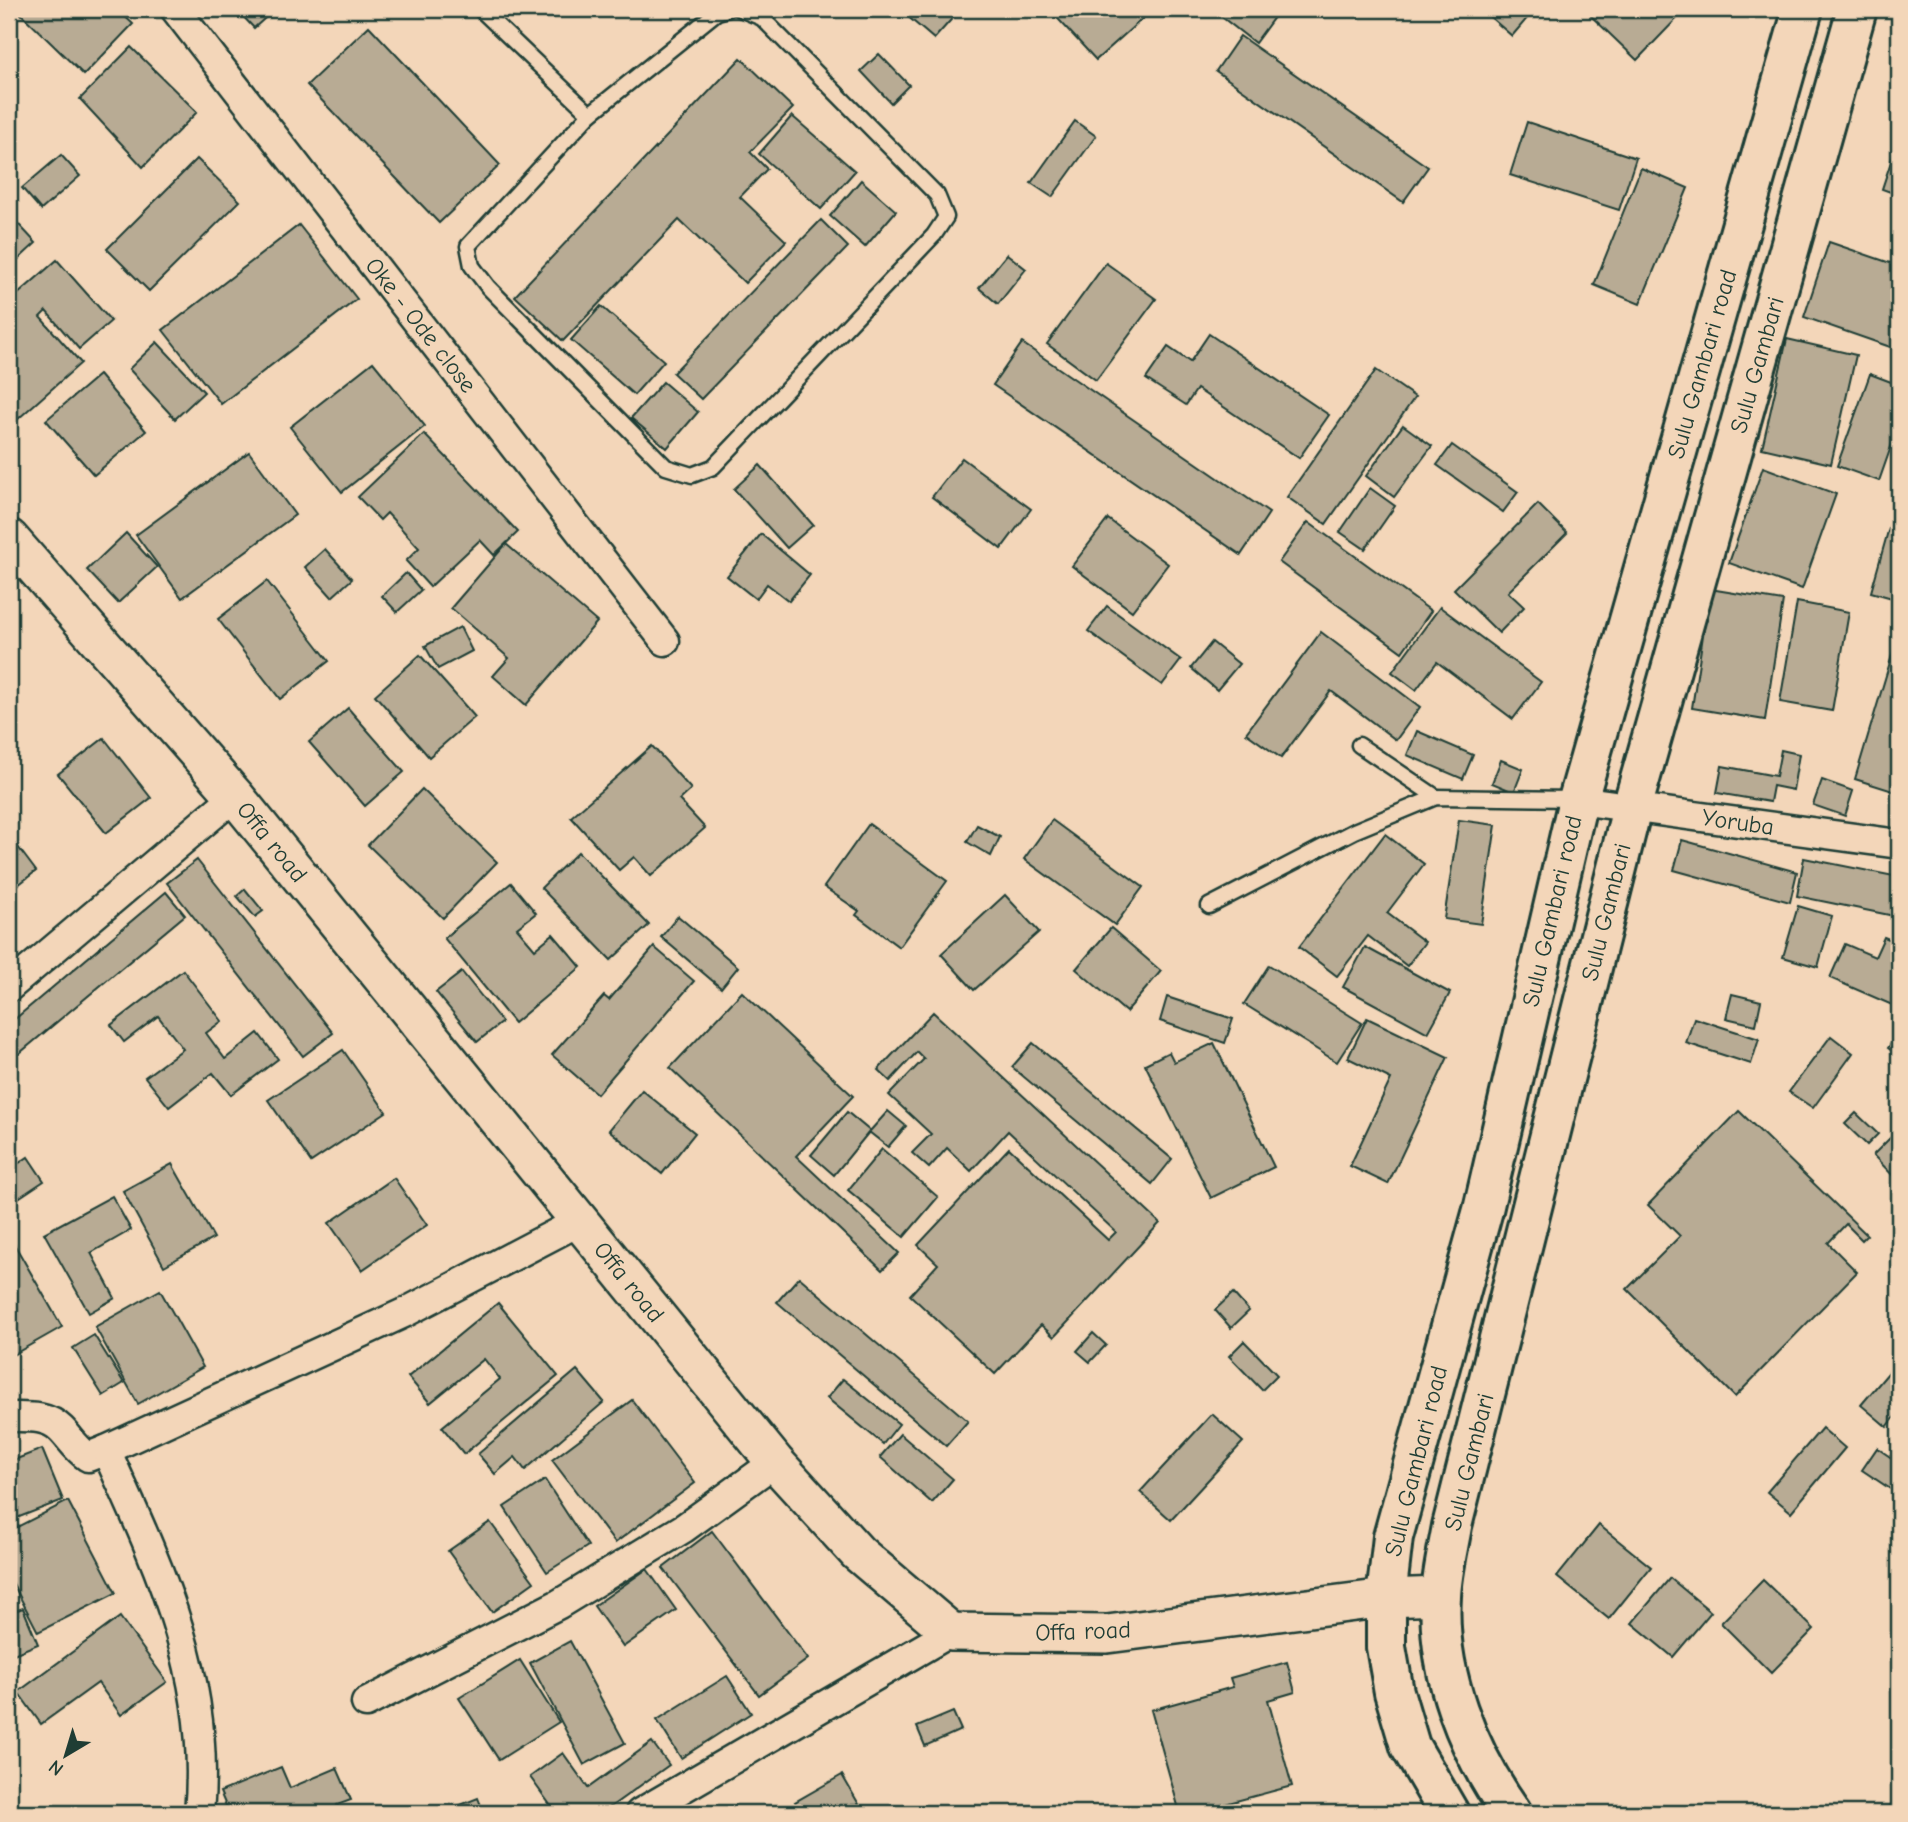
<svg xmlns="http://www.w3.org/2000/svg" width="1908" height="1822" font-family="'Comic Neue',sans-serif">
	<style>
		.building { fill: #b8ab94; stroke: #1f3d34; stroke-width: 2 }
		.lines { fill: none; stroke-linecap: round; stroke-linejoin: round }
		.service-casing { stroke: #1f3d34; stroke-width: 19 }
		.minor-casing { stroke: #1f3d34; stroke-width: 33 }
		.tertiary-casing { stroke: #1f3d34; stroke-width: 42 }
		.primary-casing { stroke: #1f3d34; stroke-width: 44 }
		.service { stroke: #f3d6b9; stroke-width: 14 }
		.minor { stroke: #f3d6b9; stroke-width: 28 }
		.tertiary { stroke: #f3d6b9; stroke-width: 37 }
		.primary { stroke: #f3d6b9; stroke-width: 38 }
		.labels { text-anchor: middle; stroke-width: 5; stroke-linejoin: round; paint-order: stroke }
		.street-label { font-size: 24px; fill: #1f3d34; stroke: #f3d6b9 }
	</style>
	<rect width="100%" height="100%" fill="#f3d6b9"/>
	<filter id="ink" filterUnits="userSpaceOnUse"><feTurbulence type="fractalNoise" baseFrequency=".0143" numOctaves="2"/><feDisplacementMap in="SourceGraphic" scale="14" xChannelSelector="R" yChannelSelector="G"/><feConvolveMatrix kernelMatrix="1 2 1 2 8 2 1 2 1" color-interpolation-filters="sRGB"/></filter>
	<g filter="url(#ink)">
		<g class="building">
			<polygon points="22,9 117,9 133,24 84,75 19,12"/>
			<polygon points="239,9 272,9 274,10 254,28 237,10"/>
			<polygon points="899,9 952,9 957,13 934,39"/>
			<polygon points="1049,9 1148,9 1151,11 1096,60"/>
			<polygon points="1222,9 1280,9 1255,43 1218,14"/>
			<polygon points="1481,9 1535,9 1512,36"/>
			<polygon points="1598,9 1686,9 1637,60 1591,16"/>
			<polygon points="369,26 500,165 439,223 307,85"/>
			<polygon points="1240,36 1428,167 1403,202 1216,71"/>
			<polygon points="131,47 197,112 143,167 80,99"/>
			<polygon points="879,54 909,85 891,103 861,71"/>
			<polygon points="741,58 793,108 750,152 767,169 740,197 786,241 745,283 679,220 563,341 515,296"/>
			<polygon points="792,116 855,171 821,209 759,154"/>
			<polygon points="1075,121 1096,136 1052,197 1031,183"/>
			<polygon points="1527,122 1636,158 1619,210 1510,175"/>
			<polygon points="1899,137 1899,195 1882,189"/>
			<polygon points="61,155 80,176 41,210 22,188"/>
			<polygon points="197,159 240,201 149,291 107,249"/>
			<polygon points="1641,168 1688,188 1640,304 1594,285"/>
			<polygon points="861,180 896,211 865,247 830,216"/>
			<polygon points="9,214 36,243 9,268"/>
			<polygon points="821,220 848,247 701,399 673,373"/>
			<polygon points="299,225 357,299 221,404 163,330"/>
			<polygon points="1829,242 1899,266 1899,350 1804,317"/>
			<polygon points="1007,254 1026,269 998,304 979,288"/>
			<polygon points="57,260 111,321 79,349 46,311 40,317 81,363 9,427 9,302"/>
			<polygon points="1106,263 1156,299 1096,380 1047,344"/>
			<polygon points="601,306 664,361 634,395 571,340"/>
			<polygon points="1209,334 1329,415 1299,458 1197,389 1186,405 1146,379 1168,347 1190,362"/>
			<polygon points="1787,339 1856,355 1831,464 1762,448"/>
			<polygon points="157,342 204,392 175,419 129,369"/>
			<polygon points="1022,343 1269,513 1241,555 993,385"/>
			<polygon points="373,362 425,426 342,492 290,427"/>
			<polygon points="1376,370 1415,397 1326,524 1287,497"/>
			<polygon points="1870,374 1899,385 1899,424 1879,481 1837,466"/>
			<polygon points="99,375 146,431 94,475 46,420"/>
			<polygon points="663,382 698,412 667,448 631,418"/>
			<polygon points="1403,425 1432,446 1394,497 1366,476"/>
			<polygon points="424,434 518,532 494,555 480,540 430,587 406,561 419,548 387,513 380,520 358,497"/>
			<polygon points="1452,445 1518,492 1503,512 1437,465"/>
			<polygon points="249,452 295,515 182,598 136,535"/>
			<polygon points="962,458 1031,509 1001,549 932,497"/>
			<polygon points="760,465 813,525 787,548 734,489"/>
			<polygon points="1763,467 1836,494 1802,589 1729,563"/>
			<polygon points="1370,488 1395,506 1365,549 1340,532"/>
			<polygon points="1897,499 1899,500 1899,600 1871,592"/>
			<polygon points="1538,504 1567,533 1508,592 1524,607 1499,633 1454,589"/>
			<polygon points="1108,519 1168,564 1132,611 1072,566"/>
			<polygon points="1308,522 1431,611 1402,652 1279,562"/>
			<polygon points="126,533 157,567 118,603 87,570"/>
			<polygon points="761,534 810,575 789,601 767,584 756,599 727,576"/>
			<polygon points="506,544 597,622 526,705 493,676 509,658 451,608"/>
			<polygon points="325,549 352,579 332,597 305,567"/>
			<polygon points="406,573 421,590 397,612 382,596"/>
			<polygon points="267,581 329,661 280,699 218,619"/>
			<polygon points="1710,589 1783,601 1765,720 1692,708"/>
			<polygon points="1797,602 1849,612 1832,711 1780,702"/>
			<polygon points="1107,606 1181,660 1162,685 1088,631"/>
			<polygon points="1440,607 1541,682 1513,719 1437,662 1416,690 1392,672"/>
			<polygon points="460,627 472,651 438,669 425,646"/>
			<polygon points="1321,632 1420,707 1396,740 1331,691 1281,758 1246,733"/>
			<polygon points="1899,632 1899,793 1855,779"/>
			<polygon points="1212,642 1239,664 1217,690 1191,668"/>
			<polygon points="420,655 475,717 429,757 375,695"/>
			<polygon points="348,708 404,772 365,806 309,742"/>
			<polygon points="1417,731 1473,755 1463,779 1407,755"/>
			<polygon points="104,738 151,798 106,833 58,774"/>
			<polygon points="652,746 691,789 679,800 705,828 651,876 634,857 619,870 571,817"/>
			<polygon points="1781,750 1799,754 1793,790 1773,786 1770,802 1717,793 1722,766 1776,776"/>
			<polygon points="1501,760 1523,769 1514,792 1492,783"/>
			<polygon points="1822,780 1853,791 1845,816 1813,805"/>
			<polygon points="422,789 497,862 443,918 368,845"/>
			<polygon points="1052,820 1143,887 1115,925 1024,859"/>
			<polygon points="1459,820 1496,825 1481,924 1444,919"/>
			<polygon points="869,824 947,881 899,947 856,915 859,911 824,887"/>
			<polygon points="977,825 1000,837 991,856 967,842"/>
			<polygon points="1385,834 1424,864 1387,913 1425,942 1407,966 1368,936 1337,976 1299,947"/>
			<polygon points="9,835 36,871 9,892"/>
			<polygon points="1682,840 1797,872 1790,902 1674,870"/>
			<polygon points="578,852 649,925 611,960 541,888"/>
			<polygon points="1804,858 1899,877 1899,917 1797,896"/>
			<polygon points="197,860 333,1033 303,1056 167,883"/>
			<polygon points="511,883 536,913 517,928 535,949 553,934 581,967 514,1023 444,938"/>
			<polygon points="245,889 263,911 255,917 237,896"/>
			<polygon points="166,892 185,915 9,1062 9,1024"/>
			<polygon points="1005,895 1039,932 974,990 941,954"/>
			<polygon points="1798,906 1832,916 1818,967 1783,957"/>
			<polygon points="678,916 738,967 721,988 661,937"/>
			<polygon points="1111,928 1161,971 1126,1012 1076,969"/>
			<polygon points="1884,937 1899,943 1899,1008 1830,978 1845,944 1875,957"/>
			<polygon points="654,947 694,981 597,1094 552,1055 604,996 609,1000"/>
			<polygon points="1365,947 1450,993 1428,1033 1343,987"/>
			<polygon points="1269,965 1362,1023 1337,1062 1244,1004"/>
			<polygon points="183,970 222,1021 206,1033 225,1059 258,1033 278,1059 231,1095 213,1073 169,1107 145,1077 183,1049 158,1016 124,1042 111,1025"/>
			<polygon points="462,972 502,1022 477,1042 436,992"/>
			<polygon points="742,992 853,1096 796,1156 899,1253 882,1270 670,1068"/>
			<polygon points="1732,994 1761,1001 1756,1025 1726,1018"/>
			<polygon points="1167,997 1233,1019 1225,1043 1160,1021"/>
			<polygon points="933,1012 1160,1223 1054,1337 1041,1325 995,1374 910,1295 938,1264 918,1245 1009,1148 1108,1240 1116,1232 1008,1131 971,1171 947,1148 929,1168 912,1153 931,1134 889,1095 924,1059 917,1052 890,1081 878,1070"/>
			<polygon points="1367,1018 1448,1057 1388,1184 1350,1166 1391,1079 1348,1058"/>
			<polygon points="1694,1018 1759,1039 1751,1064 1686,1043"/>
			<polygon points="1899,1031 1899,1056 1888,1048"/>
			<polygon points="1831,1036 1853,1053 1813,1108 1789,1092"/>
			<polygon points="1033,1043 1172,1159 1152,1184 1012,1067"/>
			<polygon points="1214,1043 1274,1167 1211,1198 1145,1064 1169,1052 1174,1062"/>
			<polygon points="343,1050 386,1112 311,1162 268,1100"/>
			<polygon points="642,1090 695,1133 662,1174 609,1130"/>
			<polygon points="888,1111 906,1126 888,1147 869,1132 834,1175 811,1155 847,1112 870,1131"/>
			<polygon points="1739,1111 1867,1235 1862,1240 1846,1224 1828,1243 1857,1272 1735,1397 1627,1289 1680,1236 1648,1205"/>
			<polygon points="1856,1113 1878,1134 1867,1145 1845,1124"/>
			<polygon points="1899,1129 1899,1182 1873,1155"/>
			<polygon points="882,1149 938,1197 904,1237 848,1190"/>
			<polygon points="28,1157 44,1181 14,1201 9,1194 9,1170"/>
			<polygon points="172,1164 214,1238 164,1266 123,1191"/>
			<polygon points="394,1178 427,1225 362,1270 329,1223"/>
			<polygon points="112,1196 131,1230 91,1253 115,1298 89,1313 44,1233"/>
			<polygon points="9,1235 62,1327 9,1357"/>
			<polygon points="799,1277 968,1421 946,1446 777,1302"/>
			<polygon points="160,1290 203,1367 138,1404 95,1327"/>
			<polygon points="1233,1293 1249,1311 1231,1328 1215,1310"/>
			<polygon points="498,1303 558,1376 464,1454 442,1427 500,1379 484,1359 430,1403 408,1377"/>
			<polygon points="1093,1333 1106,1345 1090,1362 1077,1351"/>
			<polygon points="94,1335 124,1383 103,1396 73,1348"/>
			<polygon points="1244,1341 1277,1375 1262,1390 1229,1356"/>
			<polygon points="1899,1360 1899,1412 1887,1427 1861,1405"/>
			<polygon points="577,1370 604,1402 525,1470 515,1457 495,1474 478,1454"/>
			<polygon points="843,1379 899,1424 883,1444 827,1398"/>
			<polygon points="632,1400 695,1483 615,1543 552,1460"/>
			<polygon points="1212,1414 1243,1442 1171,1520 1140,1492"/>
			<polygon points="1822,1428 1845,1448 1791,1512 1767,1492"/>
			<polygon points="900,1434 953,1479 932,1503 880,1457"/>
			<polygon points="1877,1448 1899,1463 1899,1486 1895,1492 1862,1470"/>
			<polygon points="42,1449 63,1500 9,1521 9,1462"/>
			<polygon points="545,1480 588,1546 547,1572 504,1507"/>
			<polygon points="68,1501 116,1593 38,1632 9,1576 9,1531"/>
			<polygon points="490,1522 534,1582 492,1612 448,1551"/>
			<polygon points="1599,1525 1651,1567 1609,1619 1557,1577"/>
			<polygon points="712,1531 808,1659 759,1695 663,1568"/>
			<polygon points="647,1569 676,1610 623,1647 594,1606"/>
			<polygon points="1670,1578 1711,1612 1673,1657 1632,1623"/>
			<polygon points="1763,1580 1814,1629 1771,1673 1721,1623"/>
			<polygon points="23,1608 38,1644 9,1656 9,1613"/>
			<polygon points="120,1617 167,1682 121,1715 98,1683 41,1724 18,1692"/>
			<polygon points="570,1641 625,1743 584,1765 530,1663"/>
			<polygon points="520,1660 559,1722 499,1760 459,1698"/>
			<polygon points="1287,1662 1295,1692 1268,1700 1292,1786 1191,1813 1180,1813 1151,1710 1233,1687 1230,1678"/>
			<polygon points="727,1676 751,1713 681,1758 657,1720"/>
			<polygon points="953,1712 961,1730 925,1746 917,1727"/>
			<polygon points="652,1742 669,1765 602,1813 556,1813 530,1777 563,1753 588,1788"/>
			<polygon points="281,1767 290,1788 337,1768 351,1800 337,1805 341,1813 229,1813 220,1792"/>
			<polygon points="842,1775 864,1813 801,1813 795,1802"/>
			<polygon points="478,1798 484,1813 446,1813 445,1811"/>
		</g>
		<g class="lines">
			<g class="service-casing">
				<g id="service">
					<polyline points="480,9 590,114"/>
					<polyline points="728,9 717,12 590,114 468,246 472,266 488,287 666,467 692,475 713,467 934,235 946,217 937,195 762,18 740,9"/>
					<polyline points="1359,745 1436,797"/>
					<polyline points="1209,906 1354,831 1436,797 1575,799"/>
					<polyline points="1895,1813 1899,1809"/>
				</g>
			</g>
			<g class="minor-casing">
				<g id="minor">
					<polyline points="175,9 665,641"/>
					<polyline points="1578,800 1899,844"/>
					<polyline points="9,987 235,796"/>
					<path d="M 9,1417 C 27,1417 47,1415 61,1429 C 71,1439 75,1448 88,1457 L 106,1450 C 160,1569 212,1678 199,1813"/>
					<polyline points="106,1450 404,1313 580,1221"/>
					<polyline points="366,1703 559,1604 684,1528 775,1462"/>
					<polyline points="640,1813 951,1632"/>
				</g>
			</g>
			<g class="tertiary-casing">
				<polyline id="tertiary" points="9,538 235,796 775,1462 858,1553 951,1632 1107,1634 1386,1598 1441,1596"/>
			</g>
			<g class="primary-casing">
				<g id="primary">
					<polyline points="1449,1813 1410,1746 1394,1692 1386,1647 1386,1598 1393,1537 1483,1210 1578,800 1803,9"/>
					<path d="M 1512,1813 C 1468,1751 1436,1674 1441,1596 C 1442,1573 1448,1549 1452,1526 L 1632,808 L 1857,9"/>
				</g>
			</g>
			<use href="#service" class="service"/>
			<use href="#minor" class="minor"/>
			<use href="#tertiary" class="tertiary"/>
			<use href="#primary" class="primary"/>
		</g>
	</g>
	<g class="labels">
		<g class="street-label">
			<text transform="translate(421 325) rotate(52)" y="8">Oke - Ode close</text>
			<text transform="translate(1702 364) rotate(-74)" y="8">Sulu Gambari road</text>
			<text transform="translate(1757 365) rotate(-74)" y="8">Sulu Gambari</text>
			<text transform="translate(1738 822) rotate(8)" y="8">Yoruba</text>
			<text transform="translate(272 842) rotate(51)" y="8">Offa road</text>
			<text transform="translate(1552 911) rotate(-77)" y="8">Sulu Gambari road</text>
			<text transform="translate(1606 912) rotate(-76)" y="8">Sulu Gambari</text>
			<text transform="translate(629 1282) rotate(51)" y="8">Offa road</text>
			<text transform="translate(1416 1461) rotate(-76)" y="8">Sulu Gambari road</text>
			<text transform="translate(1469 1462) rotate(-76)" y="8">Sulu Gambari</text>
			<text transform="translate(1083 1631) rotate(-2)" y="8">Offa road</text>
		</g>
	</g>
	<rect width="1908" height="1822" fill="none" stroke="#f3d6b9" stroke-width="35"/>
	<rect x="18" y="18" width="1873" height="1787" fill="none" stroke="#1f3d34" stroke-width="2.5" filter="url(#ink)"/>
	<g transform="translate(66 1755) rotate(218)" stroke="#f3d6b9" stroke-width="5" paint-order="stroke">
	<path d="M0-5L12 26L0 18L-12 26Z" fill="#1f3d34"/>
	<text y="-10" font-size="19" font-weight="bold" text-anchor="middle" fill="#1f3d34">N</text>
	</g>
</svg>
